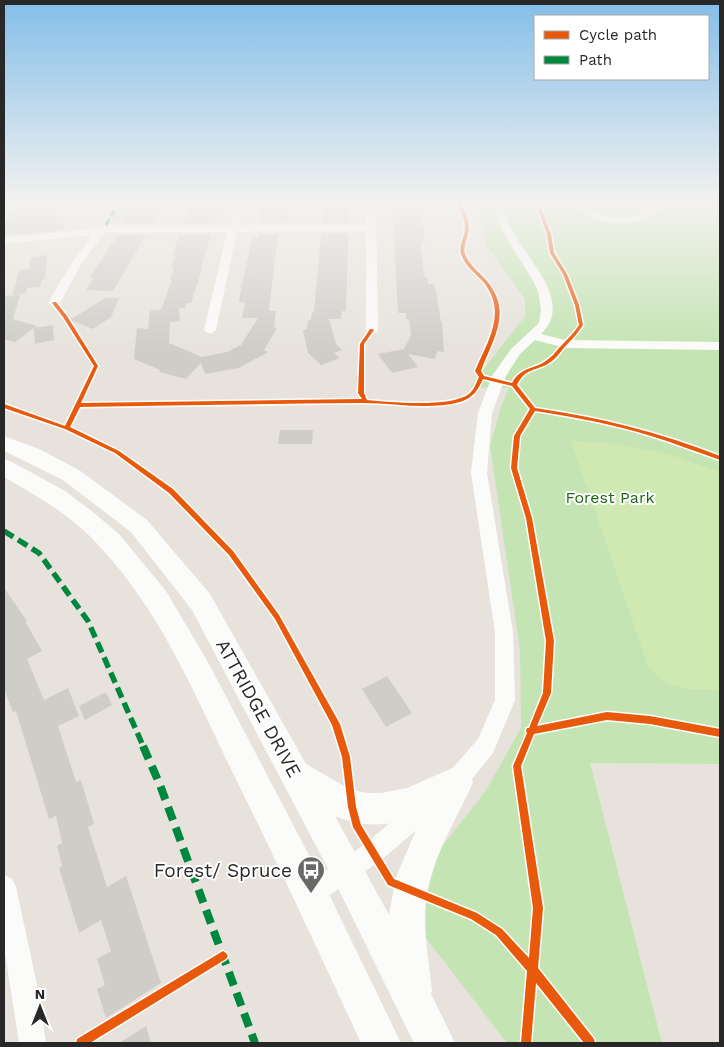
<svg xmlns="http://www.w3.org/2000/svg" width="724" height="1047" font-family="'Work Sans',sans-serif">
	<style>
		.green { fill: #c4e4b3 }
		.pitch { fill: #d0e8b1 }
		.building { fill: #cfcdc8 }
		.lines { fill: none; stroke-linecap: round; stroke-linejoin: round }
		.street { fill: #fbfbfa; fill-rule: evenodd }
		.secondary { fill: #fbfbfa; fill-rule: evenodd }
		.quiet-far2 { stroke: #00873e; stroke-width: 3; stroke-dasharray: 7 3; stroke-linecap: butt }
		.quiet-far1 { stroke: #00873e; stroke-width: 5.5; stroke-dasharray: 11 5.5; stroke-linecap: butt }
		.quiet { stroke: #00873e; stroke-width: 8; stroke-dasharray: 14 8; stroke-linecap: butt }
		.cycleway-casing { stroke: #fff; stroke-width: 3 }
		.cycleway { fill: #e8590c; fill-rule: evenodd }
		.labels { text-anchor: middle; stroke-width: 4; stroke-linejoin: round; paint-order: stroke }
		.park-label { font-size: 16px; fill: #216617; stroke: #fff }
		.near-street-label { font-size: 19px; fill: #282828; stroke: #fff }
		.near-poi-label { font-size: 19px; fill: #282828; stroke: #fff; text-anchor: end }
	</style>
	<rect width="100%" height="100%" fill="#e7e3dc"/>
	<polygon class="green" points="475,202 720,202 720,764 590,763 662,1043 507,1043 425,937 422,912 439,850 485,792 521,728 520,650 490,446 501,407 509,388 470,387 525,316 525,299 486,244"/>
	<polygon class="pitch" points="571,441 619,444 672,455 720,472 720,690 687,689 666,683 648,666"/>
	<g class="building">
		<polygon points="20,202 42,202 33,215 63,215 64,230 26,234 4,234 4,224"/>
		<polygon points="263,202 289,202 287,221 260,223"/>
		<polygon points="325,202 339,202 339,205 349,205 348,223 321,223"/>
		<polygon points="392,202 416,202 417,206 421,206 425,242 421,242 421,248 424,277 427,277 428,284 434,284 436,292 441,322 442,322 444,352 438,351 434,359 408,354 418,367 392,373 378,354 404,349 411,336 409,319 406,319 406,313 398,313"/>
		<polygon points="190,206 219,206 214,224 184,224"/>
		<polygon points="119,208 161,208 152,224 124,224 126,220 112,220"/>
		<polygon points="321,233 348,233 348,240 346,311 342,311 341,319 329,319 336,344 342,350 334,353 340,358 321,365 308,353 303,330 307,329 308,320 311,320 312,312 314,312"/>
		<polygon points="180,234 211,234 201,269 202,269 191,303 186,303 185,308 179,308 180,321 170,322 169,343 202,357 227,352 241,345 258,318 242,318 245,302 239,302 240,294 252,238 258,238 258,234 278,234 269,311 276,311 274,327 277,328 264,350 268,352 239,368 205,374 201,363 186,379 159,372 160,370 134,359 137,328 148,329 150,311 161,310 172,280 170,280 174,268 171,268 175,255 172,255"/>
		<polygon points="118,235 146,235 113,291 86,290 94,277 90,277"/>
		<polygon points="47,255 45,279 42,279 40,287 27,288 26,293 13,295 19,270 30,269 30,258"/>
		<polygon points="20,295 13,319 37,326 35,328 53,325 54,340 35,344 34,328 15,342 4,339 4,296"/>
		<polygon points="105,298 119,298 111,317 93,329 70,320"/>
		<polygon points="280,430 313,430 312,444 278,444"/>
		<polygon points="4,588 27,621 25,621 42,651 27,659 44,700 68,688 79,716 58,726 76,782 81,780 94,824 88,827 107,887 126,876 161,983 106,1018 97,989 105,985 97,959 111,951 101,920 79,933 59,868 62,866 57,846 62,843 56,816 49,819 16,711 13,712 4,689"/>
		<polygon points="387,676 412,713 386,727 362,689"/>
		<polygon points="106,692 112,705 85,720 79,706"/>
		<polygon points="146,1026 151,1043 119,1043"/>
	</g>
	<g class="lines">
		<g class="street">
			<polygon points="237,202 247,202 239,225 366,225 366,202 376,202 378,330 376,333 368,333 366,330 366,231 237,232 216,330 210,334 204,330 227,232 104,233 80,266 60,303 54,306 48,303 70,266 92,235 4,244 4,238 114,226 229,226"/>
			<path d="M 492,202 L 502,202 C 506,216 511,229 519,242 C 536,268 571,306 541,334 L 565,340 L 720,342 L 720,350 L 565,348 L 535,340 L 520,354 L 506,376 L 492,413 L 487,473 L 513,632 L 515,700 L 493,753 L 460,794 L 452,797 L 444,794 L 441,786 L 444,778 L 478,739 L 495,700 L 495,632 L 471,473 L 478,413 L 492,376 L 511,349 L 539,323 L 541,309 L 538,291 L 532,279 L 501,229 Z"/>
			<path d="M 569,202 L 581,202 L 604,215 L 620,219 L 636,215 L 658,202 L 670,202 C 643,230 597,230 569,202 Z"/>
			<polygon points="431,792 439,795 442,803 439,811 380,861 319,902 311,906 303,902 299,894 303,886 364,845 423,795"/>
			<polygon points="4,875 12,879 16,887 39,994 46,1043 19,1043 4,947"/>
		</g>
		<g class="secondary">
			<path d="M 4,436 L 39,449 L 79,470 L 147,520 L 210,594 L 306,764 L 351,790 L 368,793 L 381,793 L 407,788 L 457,766 L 468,771 L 473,782 C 456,822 430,859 426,903 C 423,932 429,962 432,991 L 431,994 L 455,1043 L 414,1043 L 335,882 L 192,610 L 131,532 L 63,480 L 4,451 ZM 423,814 L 396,877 L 389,915 L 335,816 C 366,829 393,826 423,814 Z"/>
			<path d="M 4,459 L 12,462 L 65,491 L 94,513 L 119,534 L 166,591 L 209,664 L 323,882 L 401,1043 L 361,1043 C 317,948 273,853 226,759 C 191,685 157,608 101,548 C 74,517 39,497 4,477 Z"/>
		</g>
		<polyline class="quiet-far2" points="106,225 119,202"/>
		<polyline class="quiet-far1" points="4,531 39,553 88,621 144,748"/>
		<polyline class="quiet" points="143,746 160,785 255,1043"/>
		<g class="cycleway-casing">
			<g id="cycleway">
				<path d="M 456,202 L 460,202 C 466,212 471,223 468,235 C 466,242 463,247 465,254 C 469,265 479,272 487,281 C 513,313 493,338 481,371 L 484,376 L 512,383 C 521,366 534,370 547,360 C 553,356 556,351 561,346 C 567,339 574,333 579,325 L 575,305 L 563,274 L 550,253 L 547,234 L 535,202 L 539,202 L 551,234 L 554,253 L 567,274 L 579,305 L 583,325 C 577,335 570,341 563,349 C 559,354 556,358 552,361 C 538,372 526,366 517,385 L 535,408 C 598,417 660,432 720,456 L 720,460 C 697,452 674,443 651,436 C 613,424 574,417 535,411 L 520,436 L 517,468 L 532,518 L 554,641 L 551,693 L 537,726 L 607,712 L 650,716 L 720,729 L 720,737 L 650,724 L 607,720 L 534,734 L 521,766 L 543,908 L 538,968 L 594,1039 L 595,1043 L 584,1043 L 536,983 L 531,1043 L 521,1043 L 527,971 L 496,935 L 471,919 L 388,885 L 353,827 L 348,807 L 342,757 L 332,725 L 275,619 L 229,555 L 169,493 L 115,453 L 65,429 L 4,408 L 4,404 L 65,426 L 94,366 L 63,317 L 52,303 L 54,302 L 56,302 L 67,316 L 98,366 L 81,403 L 362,399 L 358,393 L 360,344 L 370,329 L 372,329 L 374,330 L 364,344 L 364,393 L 367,400 C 390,402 450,408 469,394 C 474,390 476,383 479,377 L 475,371 C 487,342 507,314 485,284 C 477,274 465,267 461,254 C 459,247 462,242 464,235 C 467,224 462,212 456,202 ZM 483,379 L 512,386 L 530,409 L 514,436 L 511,468 L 526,518 L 546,641 L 543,693 L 529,728 L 527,728 L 526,731 L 527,733 L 513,766 L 533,908 L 529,958 L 502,929 L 477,913 L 394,879 L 361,825 L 356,807 L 350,757 L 340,724 L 279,615 L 233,551 L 173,489 L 119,451 L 70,427 L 80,407 C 172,405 265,404 358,403 C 392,402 426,411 460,402 C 473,398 478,390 483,379 Z"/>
				<polygon points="223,951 226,953 228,956 226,959 90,1043 76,1043 77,1039"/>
			</g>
		</g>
		<use href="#cycleway" class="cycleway"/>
	</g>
	<linearGradient id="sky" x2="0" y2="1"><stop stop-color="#83bee9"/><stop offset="0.58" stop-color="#f4f2ef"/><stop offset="1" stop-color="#f4f2ef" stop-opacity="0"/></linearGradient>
	<rect width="724" height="349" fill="url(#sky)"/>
	<defs>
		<g id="bus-pin" transform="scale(1.4375)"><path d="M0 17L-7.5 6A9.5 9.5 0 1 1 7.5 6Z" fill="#6b6967" stroke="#fff"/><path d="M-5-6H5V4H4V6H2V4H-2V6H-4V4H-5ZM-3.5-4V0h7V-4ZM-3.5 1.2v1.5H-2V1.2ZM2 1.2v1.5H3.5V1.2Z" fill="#fff"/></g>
	</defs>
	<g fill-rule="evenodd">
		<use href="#bus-pin" x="311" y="870"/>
	</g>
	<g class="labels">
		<g class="park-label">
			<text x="610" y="503">Forest Park</text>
		</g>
		<g class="near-street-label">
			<text transform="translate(259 708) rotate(61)" y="7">ATTRIDGE DRIVE</text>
		</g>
		<g class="near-poi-label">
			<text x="292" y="877">Forest/ Spruce</text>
		</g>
	</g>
	<rect width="724" height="1047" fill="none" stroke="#282828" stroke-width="10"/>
	<rect x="534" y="15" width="175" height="65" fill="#ffffff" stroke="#a9a9a9"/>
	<rect x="544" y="31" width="25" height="8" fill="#e8590c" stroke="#a9a9a9"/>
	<text x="579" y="40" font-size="15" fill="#282828">Cycle path</text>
	<rect x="544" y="56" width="25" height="8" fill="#00873e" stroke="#a9a9a9"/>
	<text x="579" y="65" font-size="15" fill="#282828">Path</text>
	<g transform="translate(40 1007)" stroke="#ffffff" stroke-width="4" paint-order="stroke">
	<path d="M0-4L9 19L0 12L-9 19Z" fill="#282828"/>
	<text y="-8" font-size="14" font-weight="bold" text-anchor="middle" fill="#282828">N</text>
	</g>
</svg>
